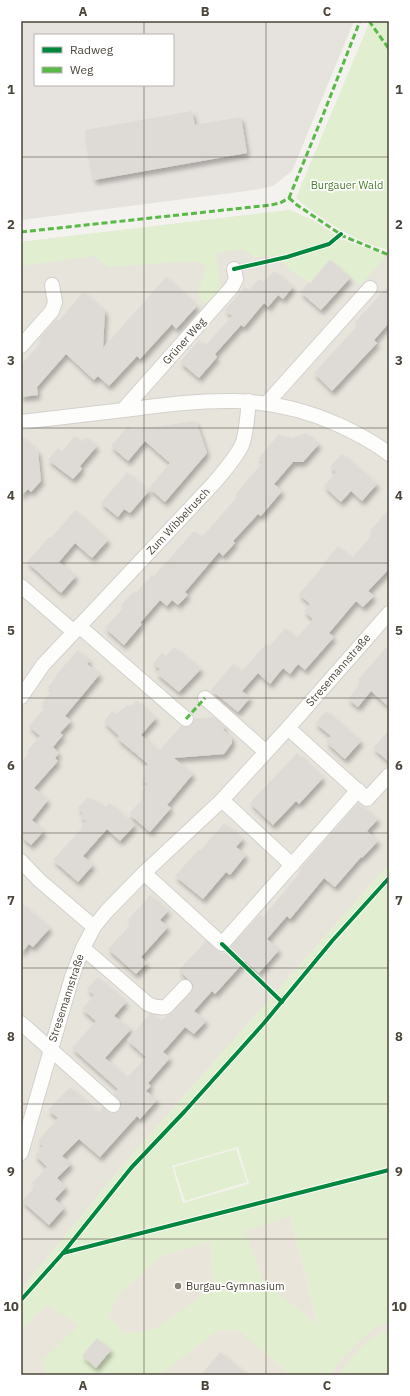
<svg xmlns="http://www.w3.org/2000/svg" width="410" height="1396" font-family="'IBM Plex Sans',sans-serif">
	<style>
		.residential { fill: #e7e4dc }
		.industrial { fill: #e6e2de; fill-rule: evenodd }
		.education { fill: #eae5da }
		.green { fill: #e1eecf; fill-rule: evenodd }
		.building { fill: #dedbd6; filter: url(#shadow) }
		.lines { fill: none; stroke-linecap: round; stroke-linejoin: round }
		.street-casing { stroke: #d2d0cb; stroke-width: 16 }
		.street { stroke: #fdfdfc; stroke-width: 14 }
		.quiet { stroke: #58b947; stroke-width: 3; stroke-dasharray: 6 3; stroke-linecap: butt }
		.cycleway-casing { stroke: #fff; stroke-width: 6 }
		.cycleway { stroke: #00873e; stroke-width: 4 }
		.grid { fill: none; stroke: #4b4439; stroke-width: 1; stroke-opacity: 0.55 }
		.poi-dot { fill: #868178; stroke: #fff; stroke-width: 1.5 }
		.labels { text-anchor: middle; stroke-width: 3.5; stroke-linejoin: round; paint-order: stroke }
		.park-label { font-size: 11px; fill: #4a7f2a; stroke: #fff }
		.street-label { font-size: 11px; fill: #4b4439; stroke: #fff }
		.poi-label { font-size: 11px; fill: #4b4439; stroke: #fff; text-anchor: start }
		.neatline { fill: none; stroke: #4b4439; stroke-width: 1.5 }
		.grid-label { font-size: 13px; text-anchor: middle; font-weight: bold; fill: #4b4439 }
	</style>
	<defs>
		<filter id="shadow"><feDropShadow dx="2.5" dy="4.5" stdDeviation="2" flood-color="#0004"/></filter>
	</defs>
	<rect width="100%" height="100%" fill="#f4f2ee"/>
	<polygon class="residential" points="290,210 316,222 341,239 389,257 389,864 125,1163 21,1290 21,242"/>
	<path class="industrial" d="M 21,21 L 354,21 L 292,171 L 273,186 L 254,190 L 21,220 ZM 35,35 L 173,35 L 173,85 L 35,85 Z"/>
	<polygon class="education" points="289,1211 318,1326 389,1308 389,1375 21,1375 21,1314 68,1264"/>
	<g class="green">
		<path d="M 370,21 L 389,21 L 389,250 C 353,241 324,221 296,198 Z"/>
		<polygon points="290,210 316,222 341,239 387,256 360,285 330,259 309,282 291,271 277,256 255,257 242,249 216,253 221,289 207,304 201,300 198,292 206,268 200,262 178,262 108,267 95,256 21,266 21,242"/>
		<path d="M 389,864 L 389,1322 C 365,1328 344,1357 329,1375 L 291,1375 L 239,1331 L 218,1330 L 162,1373 L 163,1375 L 47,1375 L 42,1361 L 78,1326 L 47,1304 L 21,1330 L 21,1290 L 125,1163 ZM 238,1147 L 249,1184 L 183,1203 L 172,1166 ZM 290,1216 L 318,1325 L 264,1282 L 245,1231 ZM 210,1242 L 212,1284 L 197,1299 L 156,1329 L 123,1334 L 109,1314 L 121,1292 L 161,1256 Z"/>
		<polygon points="236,1149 247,1182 185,1201 174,1167"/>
		<path d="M 389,1329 L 389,1375 L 338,1375 C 352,1358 367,1336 389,1329 Z"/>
	</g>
	<g class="building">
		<polygon points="192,111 195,125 241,117 247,153 94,180 85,130"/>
		<polygon points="330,260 350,278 321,310 300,292 309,282 310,284"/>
		<polygon points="274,271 293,287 283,299 278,295 268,307 264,303 244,327 241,325 215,354 217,357 199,378 180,362 199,340 205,346 232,316 225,310 245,287 249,290 259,279 264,282"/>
		<polygon points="166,277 197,306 176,329 172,324 140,359 137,356 109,386 98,376 94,380 66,354 37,387 38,395 21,397 21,365 42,341 39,339 56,319 59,321 83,292 105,311 103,348"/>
		<polygon points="389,285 389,323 374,340 377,343 332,391 314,373 358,325 355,322"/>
		<polygon points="196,421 207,453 165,502 149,488 170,463 145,441 128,461 111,446 128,426 132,430"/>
		<polygon points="306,433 319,444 303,462 293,462 274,484 282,491 261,516 258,514 233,541 235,543 223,556 219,552 185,592 188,595 178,605 172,600 167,606 160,600 140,623 142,624 124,645 105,628 123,608 121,605 134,591 136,593 152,575 154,576 194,531 202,537 238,496 235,495 263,462 258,459 278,435 292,438"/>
		<polygon points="21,436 38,451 41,481 31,492 28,489 21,496"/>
		<polygon points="75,436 82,442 86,437 97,446 80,466 82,469 73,479 48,460 58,448 62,451"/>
		<polygon points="342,454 377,484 362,501 351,491 341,502 324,486 336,472 330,467"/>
		<polygon points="127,472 149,491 130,513 124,509 118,517 101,503"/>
		<polygon points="389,509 389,569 368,591 374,596 363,607 356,601 329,633 334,637 305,670 298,664 290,674 283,668 270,684 258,673 242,691 250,698 238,712 211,690 233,664 242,671 266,644 269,647 285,628 297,638 313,619 304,611 310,604 299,594 325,564 324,563 338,546 352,558 373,534 370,531"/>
		<polygon points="75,510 108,540 92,558 75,543 59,562 76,576 61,593 27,562 49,537 51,538"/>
		<polygon points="389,644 389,707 371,691 358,707 348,699 361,683 358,680"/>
		<polygon points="174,647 201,669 179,692 156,673 160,669 153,663 162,653 166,656"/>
		<polygon points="78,650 90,661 87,664 100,674 65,716 71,721 60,733 63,735 53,747 59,753 55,758 58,761 34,788 48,800 32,820 44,831 31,845 23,838 21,831 21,762 30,753 27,751 40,736 29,726 46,706 42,703 52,691 48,687 57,676 56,675"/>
		<polygon points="136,700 156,718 141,735 159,751 181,726 185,727 189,727 193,724 194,719 213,717 225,727 223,730 232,737 232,743 224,754 174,758 193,774 167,805 171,808 150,832 129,814 145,796 141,792 148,784 142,779 147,773 144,770 148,764 117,738 119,736 104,722 112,711 116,714 127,705 132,706"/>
		<polygon points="326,711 361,741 345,759 326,742 331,736 315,723"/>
		<polygon points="389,730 389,762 373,748"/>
		<polygon points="297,753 323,778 299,804 296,801 273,825 250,803"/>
		<polygon points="88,797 106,807 109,803 135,825 120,841 107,829 83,856 93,865 78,882 53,860 82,828 81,827 86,821 80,816 83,813 78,808"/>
		<polygon points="358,803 378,819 367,831 378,841 362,858 361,857 335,887 324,878 290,919 287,916 267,939 279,950 259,973 245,961 215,994 212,991 194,1011 206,1021 194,1034 185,1027 163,1052 170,1058 148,1083 151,1086 146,1091 157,1100 140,1119 137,1116 100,1157 79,1139 62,1156 71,1164 57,1178 66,1187 55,1199 64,1208 49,1225 22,1201 35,1187 32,1183 47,1167 35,1155 43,1146 38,1141 58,1118 48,1110 70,1087 98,1113 103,1107 111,1113 115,1113 120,1110 121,1106 121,1102 114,1094 118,1089 72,1048 96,1021 82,1009 94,995 87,989 98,977 126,1002 114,1016 131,1029 105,1058 127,1078 146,1057 127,1040 150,1014 154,1015 161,1021 166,1016 172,1013 193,989 194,985 179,970 206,941 223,955 260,914 263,917 301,871 300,869"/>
		<polygon points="224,823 243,839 236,847 246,855 230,875 226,872 203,899 175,876 199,849 201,850"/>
		<polygon points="150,895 168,911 160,920 168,927 141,957 147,963 136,974 108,949 132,923 128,920"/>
		<polygon points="21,903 50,928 33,947 29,944 21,953"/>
		<polygon points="97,1338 111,1350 96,1368 82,1356"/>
		<polygon points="220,1352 248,1375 201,1375"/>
	</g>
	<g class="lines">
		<g class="street-casing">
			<g id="street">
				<polyline points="21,346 52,311 55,302 52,285"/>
				<polyline points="267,403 370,288"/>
				<polyline points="123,410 232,287 236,279 234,269"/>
				<path d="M 21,422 C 55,418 90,414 124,410 C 202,400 264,391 339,425 C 356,433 374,442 389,454"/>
				<polyline points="21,586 74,632"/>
				<polyline points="79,626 186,719"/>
				<path d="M 21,697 L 43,665 L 214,483 C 224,471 235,459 242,445 C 247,432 247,415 249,401"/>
				<polyline points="205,698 266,752"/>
				<polyline points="288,728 367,799 389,775"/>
				<polyline points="222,800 292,865"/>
				<polyline points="21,861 39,880 94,927"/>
				<polyline points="144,873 222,944 358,790"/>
				<path d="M 83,948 L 148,1004 C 154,1007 160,1008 166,1007 L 185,987"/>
				<polyline points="21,1023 113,1105"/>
				<polyline points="21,1153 72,977 83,948 94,927 106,912 144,873 222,800 288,728 389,613"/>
			</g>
		</g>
		<use href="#street" class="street"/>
		<g class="quiet">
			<polyline points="369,21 389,49"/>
			<polyline points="289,198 323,115 360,21"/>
			<polyline points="289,198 297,205 343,236 389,255"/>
			<polyline points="21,232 271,205 280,203 289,198"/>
			<polyline points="186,719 205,698"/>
		</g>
		<g class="cycleway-casing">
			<g id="cycleway">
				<polyline points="234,269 287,257 329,244 341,234"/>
				<polyline points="222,944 282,1002"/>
				<polyline points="63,1253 389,1170"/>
				<polyline points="21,1300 63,1253 131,1168 185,1111 264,1023 332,941 389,878"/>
			</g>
		</g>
		<use href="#cycleway" class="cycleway"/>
	</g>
	<path class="grid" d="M 144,21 L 144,35M 266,21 L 266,1375M 144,85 L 144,1375M 21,157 L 389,157M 21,292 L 389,292M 21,428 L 389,428M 21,563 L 389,563M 21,698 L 389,698M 21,833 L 389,833M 21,968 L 389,968M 21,1104 L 389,1104M 21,1239 L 389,1239"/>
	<circle class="poi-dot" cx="178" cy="1286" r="4"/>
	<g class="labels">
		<g class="park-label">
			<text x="347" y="189">Burgauer Wald</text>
		</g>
		<g class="street-label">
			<text transform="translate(184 341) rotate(-48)" y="4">Grüner Weg</text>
			<text transform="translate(178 521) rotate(-47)" y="4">Zum Wibbelrusch</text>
			<text transform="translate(338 670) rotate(-49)" y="4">Stresemannstraße</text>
			<text transform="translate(66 998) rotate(-72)" y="4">Stresemannstraße</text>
		</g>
		<g class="poi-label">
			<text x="186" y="1290">Burgau-Gymnasium</text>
		</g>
	</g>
	<rect width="410" height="1396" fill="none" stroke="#ffffff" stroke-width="44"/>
	<rect x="34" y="34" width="140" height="52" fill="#ffffff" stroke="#b7b4b0"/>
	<rect x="42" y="47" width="20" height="6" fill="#00873e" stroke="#b7b4b0"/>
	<text x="70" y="54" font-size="12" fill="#4b4439">Radweg</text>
	<rect x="42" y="67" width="20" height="6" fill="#58b947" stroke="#b7b4b0"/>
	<text x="70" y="74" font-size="12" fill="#4b4439">Weg</text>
	<rect x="22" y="22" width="366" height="1352" class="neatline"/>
	<g class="grid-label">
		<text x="83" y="16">A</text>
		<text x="205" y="16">B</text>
		<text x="327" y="16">C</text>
		<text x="11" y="94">1</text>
		<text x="399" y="94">1</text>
		<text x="11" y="229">2</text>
		<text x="399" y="229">2</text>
		<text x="11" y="365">3</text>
		<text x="399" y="365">3</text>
		<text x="11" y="500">4</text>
		<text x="399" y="500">4</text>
		<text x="11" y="635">5</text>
		<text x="399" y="635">5</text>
		<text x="11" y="770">6</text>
		<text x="399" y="770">6</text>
		<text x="11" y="905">7</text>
		<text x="399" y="905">7</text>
		<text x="11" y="1041">8</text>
		<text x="399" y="1041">8</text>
		<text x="11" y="1176">9</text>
		<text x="399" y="1176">9</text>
		<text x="11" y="1311">10</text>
		<text x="399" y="1311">10</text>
		<text x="83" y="1390">A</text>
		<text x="205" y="1390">B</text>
		<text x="327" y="1390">C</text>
	</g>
</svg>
